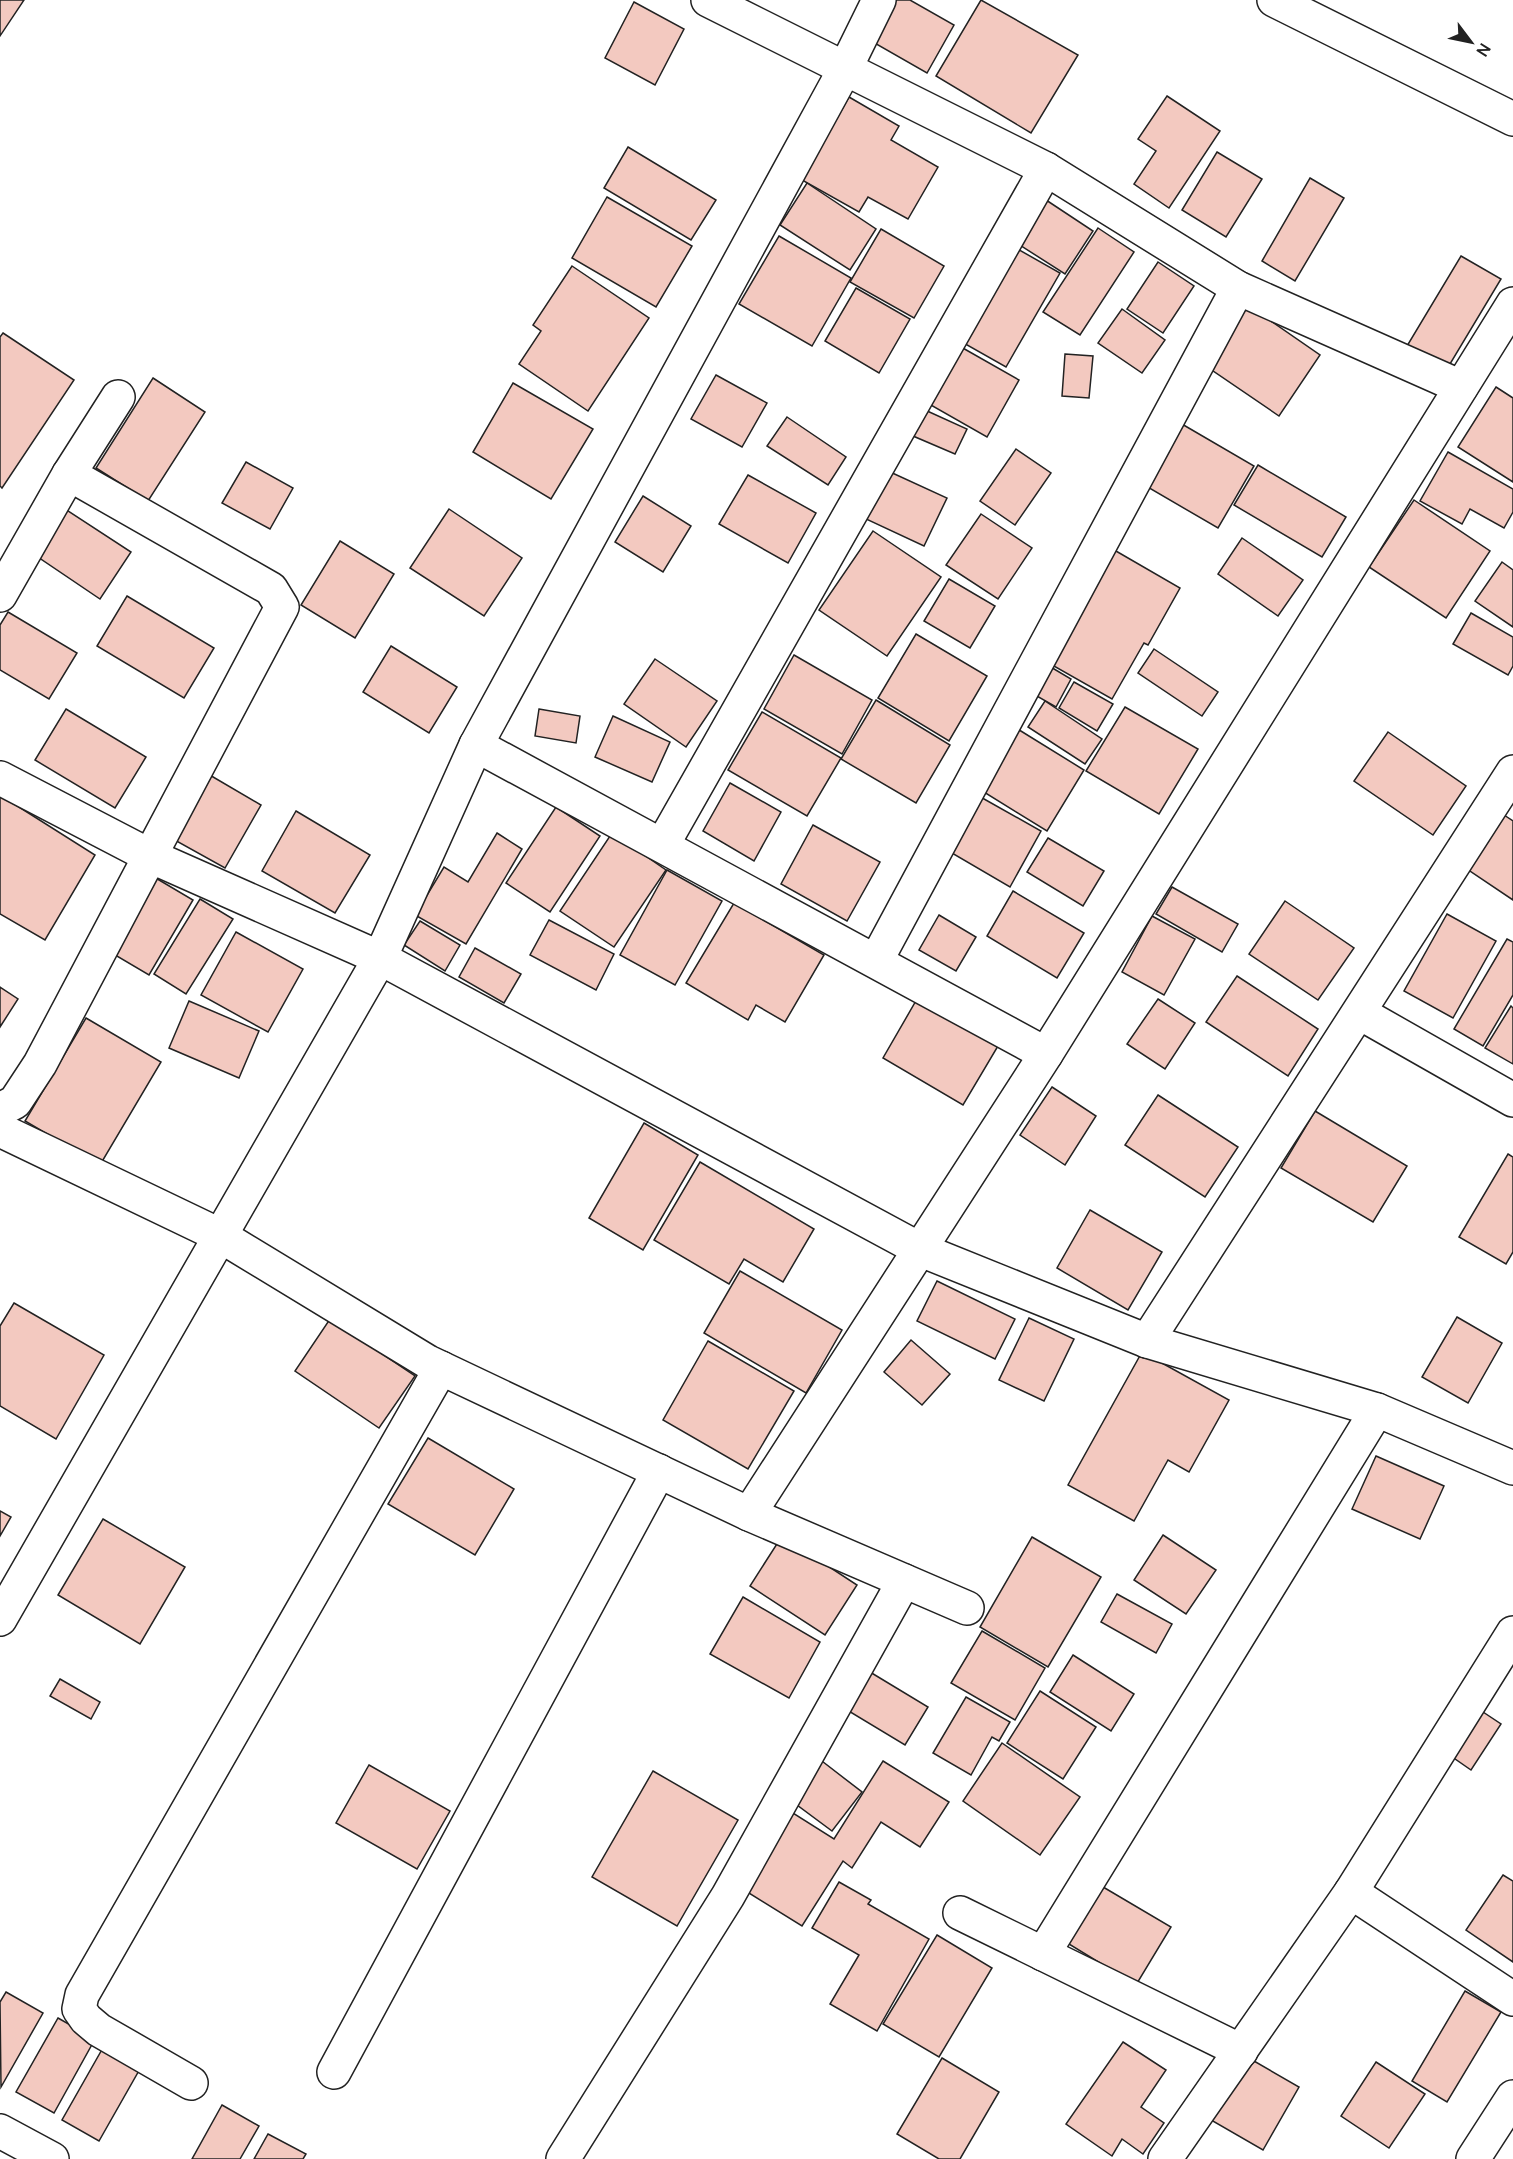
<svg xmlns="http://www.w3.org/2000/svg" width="1513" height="2159" font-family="Manrope,sans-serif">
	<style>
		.building { fill: #f3c9c0; stroke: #222; stroke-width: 1.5 }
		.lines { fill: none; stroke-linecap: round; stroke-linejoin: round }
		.minor-casing { stroke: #222; stroke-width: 36 }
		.tertiary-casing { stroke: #222; stroke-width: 36 }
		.minor { stroke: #fff; stroke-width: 33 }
		.tertiary { stroke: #fff; stroke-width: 33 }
	</style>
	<rect width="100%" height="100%" fill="#fff"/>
	<g class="building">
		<polygon points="0,0 24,0 0,36"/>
		<polygon points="893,0 910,0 954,25 927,73 871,41"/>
		<polygon points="981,0 1078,55 1031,133 936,76"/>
		<polygon points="634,2 684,29 655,85 605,58"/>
		<polygon points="1167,96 1220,131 1169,208 1134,184 1156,151 1138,139"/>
		<polygon points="849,97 899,126 891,140 938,167 908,219 868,197 859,212 802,180"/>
		<polygon points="628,147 716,200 691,240 604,188"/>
		<polygon points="1217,152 1262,179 1226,237 1182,210"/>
		<polygon points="1310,178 1344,198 1295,281 1262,261"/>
		<polygon points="807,183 876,229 850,270 780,225"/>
		<polygon points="1040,196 1093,231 1065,274 1012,240"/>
		<polygon points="607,197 692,246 656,307 572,258"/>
		<polygon points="1098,228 1134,252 1080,335 1043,312"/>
		<polygon points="881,229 944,266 914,318 850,282"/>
		<polygon points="779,236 851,278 812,346 739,304"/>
		<polygon points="1014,247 1060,273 1006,367 960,341"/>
		<polygon points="1461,256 1501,279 1447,369 1407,346"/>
		<polygon points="1158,262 1194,286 1163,333 1127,309"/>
		<polygon points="572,266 649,318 588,411 519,364 541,331 533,325"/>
		<polygon points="856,288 910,319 879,373 825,341"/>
		<polygon points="1242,301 1320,355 1279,416 1200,362"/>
		<polygon points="1122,309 1165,340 1142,373 1098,343"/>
		<polygon points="3,333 74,380 2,488 0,486 0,337"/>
		<polygon points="961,347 1019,380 987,437 929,404"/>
		<polygon points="1065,354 1093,356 1089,398 1062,396"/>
		<polygon points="716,375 767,403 742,447 691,419"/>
		<polygon points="153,378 205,412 148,501 96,468"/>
		<polygon points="513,383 593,429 551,499 473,452"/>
		<polygon points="1496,387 1513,398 1513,482 1458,447"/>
		<polygon points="925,410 967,429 955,454 913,436"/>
		<polygon points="787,417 846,457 828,485 767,446"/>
		<polygon points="1175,420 1254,466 1218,528 1139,482"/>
		<polygon points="1016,449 1051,473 1015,525 980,501"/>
		<polygon points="1448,452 1513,489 1513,512 1504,528 1470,509 1462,524 1420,501"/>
		<polygon points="246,462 293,488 270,529 222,503"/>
		<polygon points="1258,465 1346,517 1322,557 1234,505"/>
		<polygon points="888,471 947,498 924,546 866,519"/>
		<polygon points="748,475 816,513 788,563 719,524"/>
		<polygon points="643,496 691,526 663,572 615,542"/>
		<polygon points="1414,500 1490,551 1446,618 1369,567"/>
		<polygon points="62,507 131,552 100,599 32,553"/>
		<polygon points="449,509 522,558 484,616 410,568"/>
		<polygon points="981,514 1032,548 998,599 946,565"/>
		<polygon points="873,531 941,577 887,656 819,610"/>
		<polygon points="1242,538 1303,580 1278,616 1218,574"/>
		<polygon points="340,541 394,574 355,638 301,605"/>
		<polygon points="1109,547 1180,588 1148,645 1144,643 1112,699 1045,661"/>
		<polygon points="1502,562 1513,570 1513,627 1475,601"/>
		<polygon points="949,579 995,606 970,648 924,621"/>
		<polygon points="127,596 214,648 184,698 97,646"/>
		<polygon points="8,612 77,653 49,699 0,670 0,625"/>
		<polygon points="1471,613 1513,637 1513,666 1508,675 1453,644"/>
		<polygon points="916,634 987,676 949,741 878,698"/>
		<polygon points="391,646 457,687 429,733 363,692"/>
		<polygon points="1154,649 1218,692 1202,716 1138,673"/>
		<polygon points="794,655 872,700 842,754 764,709"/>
		<polygon points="655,659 717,701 686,747 624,704"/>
		<polygon points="1044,663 1071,679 1056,707 1028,691"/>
		<polygon points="1074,682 1113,704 1097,731 1059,708"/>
		<polygon points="876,700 950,745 916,803 841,759"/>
		<polygon points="1045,701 1102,739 1085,764 1028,727"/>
		<polygon points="1125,707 1198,749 1159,814 1086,771"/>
		<polygon points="66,709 146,757 115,808 35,760"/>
		<polygon points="539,709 580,716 576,743 535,736"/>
		<polygon points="762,712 841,758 807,816 728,770"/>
		<polygon points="613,716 670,742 652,782 595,757"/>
		<polygon points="1016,728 1084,770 1047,831 979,789"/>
		<polygon points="1388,732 1466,786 1433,835 1354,781"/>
		<polygon points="208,774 261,805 225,868 171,838"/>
		<polygon points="730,783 781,812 754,861 703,831"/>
		<polygon points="0,795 95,855 45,940 0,914"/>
		<polygon points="977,795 1041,831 1010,887 945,849"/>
		<polygon points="556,807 600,836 550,912 506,883"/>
		<polygon points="296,811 370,855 335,913 262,871"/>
		<polygon points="1504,815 1513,821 1513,900 1467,869"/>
		<polygon points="813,825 880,862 847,921 781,884"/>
		<polygon points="497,833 522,849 466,944 415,915 444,867 468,882"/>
		<polygon points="612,833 666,870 614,947 560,911"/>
		<polygon points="1048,838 1104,871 1083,906 1027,872"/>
		<polygon points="667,870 722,901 675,985 620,955"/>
		<polygon points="154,877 193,900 149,975 110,952"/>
		<polygon points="1172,887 1238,924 1222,952 1156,914"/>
		<polygon points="1013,891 1084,933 1057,978 987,936"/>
		<polygon points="200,899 233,919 186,994 154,974"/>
		<polygon points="1285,901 1354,948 1318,1000 1249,954"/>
		<polygon points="734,903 824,955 785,1022 756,1005 748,1020 686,983"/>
		<polygon points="1447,914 1496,941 1453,1018 1404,991"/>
		<polygon points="939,915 976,937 956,971 919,950"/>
		<polygon points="1152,916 1195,939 1164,995 1122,972"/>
		<polygon points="549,920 614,954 596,990 530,955"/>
		<polygon points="420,921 460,945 445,971 404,945"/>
		<polygon points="236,932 303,969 268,1032 201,995"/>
		<polygon points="1507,939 1513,942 1513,995 1483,1046 1454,1029"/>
		<polygon points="475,948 521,974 504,1003 459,977"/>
		<polygon points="1237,976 1318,1029 1288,1076 1206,1022"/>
		<polygon points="0,987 18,999 0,1027"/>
		<polygon points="917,999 998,1046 963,1105 883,1058"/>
		<polygon points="1158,999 1195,1023 1165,1069 1127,1044"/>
		<polygon points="189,1001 259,1031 239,1078 169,1048"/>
		<polygon points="1511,1006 1513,1008 1513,1064 1485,1048"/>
		<polygon points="86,1018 161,1062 100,1165 25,1121"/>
		<polygon points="1052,1087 1096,1116 1065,1165 1020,1135"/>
		<polygon points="1158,1095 1238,1147 1205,1197 1125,1145"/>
		<polygon points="1315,1111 1407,1166 1373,1222 1281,1168"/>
		<polygon points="644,1123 698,1155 643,1250 589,1218"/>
		<polygon points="1508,1154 1513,1157 1513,1252 1506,1264 1459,1237"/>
		<polygon points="700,1162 814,1229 783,1282 744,1259 729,1284 654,1240"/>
		<polygon points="1090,1210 1162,1252 1128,1310 1057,1268"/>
		<polygon points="740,1271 842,1330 806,1393 704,1333"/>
		<polygon points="937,1281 1015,1319 995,1359 917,1321"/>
		<polygon points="14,1303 104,1355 56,1439 0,1406 0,1326"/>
		<polygon points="1457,1317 1502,1343 1468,1403 1422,1377"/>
		<polygon points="1029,1318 1074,1339 1044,1401 999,1380"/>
		<polygon points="330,1319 415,1376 379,1428 295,1371"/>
		<polygon points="911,1340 950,1374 922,1405 884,1372"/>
		<polygon points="708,1341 794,1391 748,1469 663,1420"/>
		<polygon points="1142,1352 1229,1400 1189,1472 1168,1460 1134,1521 1068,1485"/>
		<polygon points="428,1438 514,1489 475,1555 388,1504"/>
		<polygon points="1376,1456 1444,1486 1420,1539 1352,1509"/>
		<polygon points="0,1511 11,1517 0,1536"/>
		<polygon points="103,1519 185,1567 140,1644 58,1595"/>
		<polygon points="1163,1535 1216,1570 1186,1614 1134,1580"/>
		<polygon points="782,1536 857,1585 825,1635 750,1586"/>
		<polygon points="1032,1537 1101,1577 1048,1667 980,1627"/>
		<polygon points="1117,1594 1172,1624 1156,1653 1101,1622"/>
		<polygon points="743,1597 820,1642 789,1698 710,1654"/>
		<polygon points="982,1631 1045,1668 1015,1720 951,1683"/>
		<polygon points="1073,1655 1134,1694 1111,1731 1050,1692"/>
		<polygon points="865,1669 928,1707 905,1745 842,1707"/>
		<polygon points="60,1679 100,1702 91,1719 50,1696"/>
		<polygon points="1040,1691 1096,1727 1063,1779 1007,1743"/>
		<polygon points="966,1697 1010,1722 999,1741 992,1737 971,1775 933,1753"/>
		<polygon points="1477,1708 1501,1724 1471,1770 1448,1754"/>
		<polygon points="1002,1743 1080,1797 1040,1855 963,1801"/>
		<polygon points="818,1758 862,1792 832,1831 789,1799"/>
		<polygon points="883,1761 949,1802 920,1847 881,1822 852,1868 843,1861 802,1926 744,1890 793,1813 834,1839"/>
		<polygon points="369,1765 450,1811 417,1869 336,1823"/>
		<polygon points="653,1771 738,1820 677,1926 592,1877"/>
		<polygon points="1503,1875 1513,1881 1513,1962 1466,1930"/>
		<polygon points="839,1882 871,1900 868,1904 929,1939 877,2031 830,2004 859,1955 812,1928"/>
		<polygon points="1098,1884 1171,1927 1136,1985 1064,1941"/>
		<polygon points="937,1935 992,1968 939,2057 883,2024"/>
		<polygon points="1465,1991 1501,2012 1447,2102 1412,2081"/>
		<polygon points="6,1992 43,2013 1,2087 0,2002"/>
		<polygon points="58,2018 95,2039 54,2113 16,2092"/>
		<polygon points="1123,2042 1166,2070 1141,2107 1164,2123 1143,2154 1122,2139 1112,2156 1066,2124"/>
		<polygon points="104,2046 141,2067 99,2141 62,2120"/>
		<polygon points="1247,2057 1299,2087 1263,2150 1211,2120"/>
		<polygon points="942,2058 999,2092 960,2159 939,2159 897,2134"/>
		<polygon points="1376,2062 1425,2094 1389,2148 1341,2116"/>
		<polygon points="222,2105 259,2126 240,2159 192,2159"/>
		<polygon points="268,2134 306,2154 303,2159 254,2159"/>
	</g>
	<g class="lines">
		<g class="minor-casing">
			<g id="minor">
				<polyline points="708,0 1046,169 1238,288 1461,387"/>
				<polyline points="1274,0 1513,119"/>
				<polyline points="0,595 69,474 118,397"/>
				<polyline points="476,745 1046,1054"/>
				<polyline points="0,778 150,856 282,607 271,589 69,474"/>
				<polyline points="663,844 1046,169"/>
				<polyline points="877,959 1238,288"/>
				<polyline points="1360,1013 1513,1100"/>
				<polyline points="0,1130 219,1235 428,1362 749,1514 1046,1054 1513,304"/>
				<polyline points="1147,1341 1513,772"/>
				<polyline points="749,1514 967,1608"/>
				<polyline points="0,1619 380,958 921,1250 1147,1341 1377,1410 1513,1468"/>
				<polyline points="1351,1892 1513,1999"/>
				<polyline points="960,1913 1241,2051"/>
				<polyline points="1043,1954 1377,1410"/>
				<polyline points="334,2072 659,1471"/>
				<polyline points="191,2083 99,2030 86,2019 79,2009 82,1995 441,1368"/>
				<polyline points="0,2131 52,2159"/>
				<polyline points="563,2159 728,1896 904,1581"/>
				<polyline points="1165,2159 1351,1892 1513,1633"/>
				<polyline points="1473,2159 1513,2097"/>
			</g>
		</g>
		<g class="tertiary-casing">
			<polyline id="tertiary" points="0,1110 15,1102 40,1064 150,856 380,958 476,745 846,67 879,0"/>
		</g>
		<use href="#minor" class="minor"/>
		<use href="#tertiary" class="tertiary"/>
	</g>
	<g transform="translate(1471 42) rotate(122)" stroke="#ffffff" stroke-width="4.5" paint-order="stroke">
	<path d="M0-4.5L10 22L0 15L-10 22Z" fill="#222222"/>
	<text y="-9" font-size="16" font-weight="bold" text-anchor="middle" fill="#222222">N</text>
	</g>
</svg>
